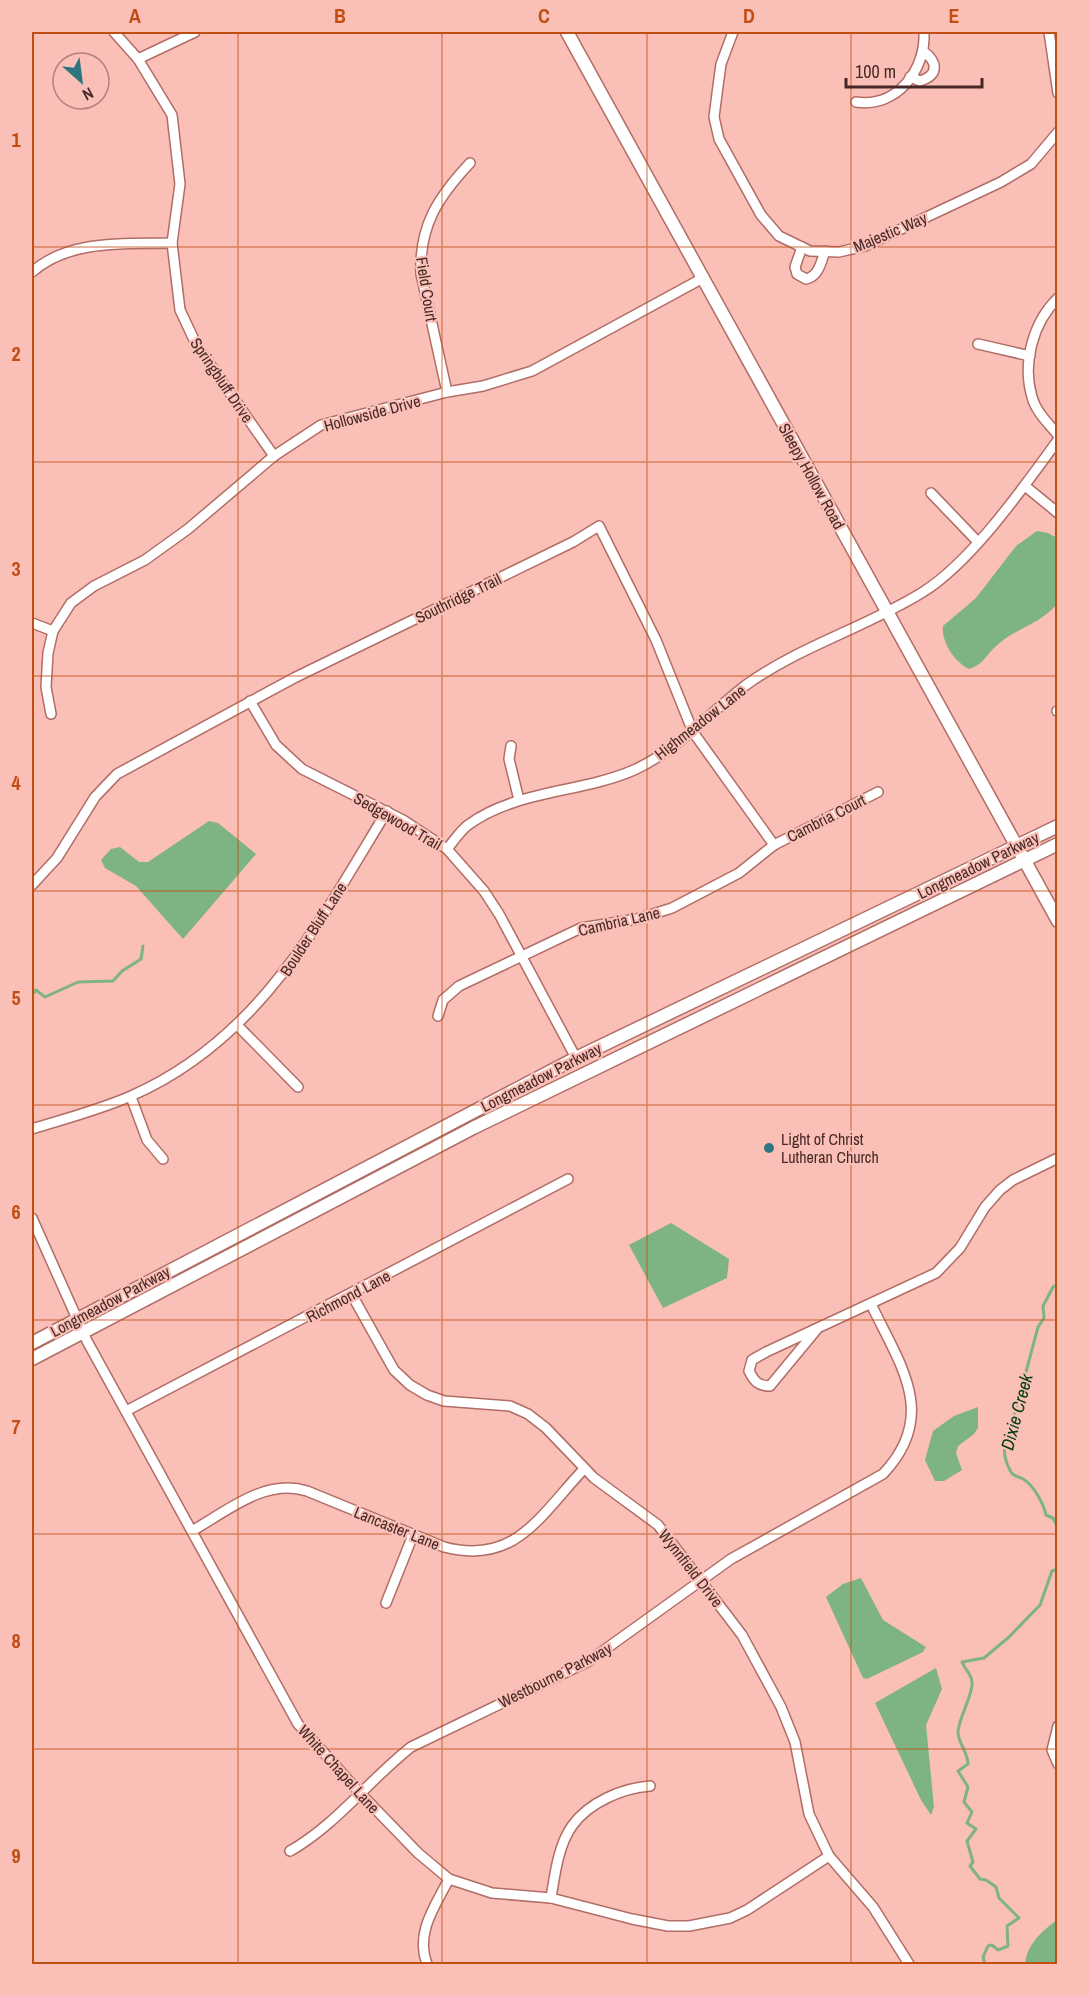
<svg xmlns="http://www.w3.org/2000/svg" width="1089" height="1996" font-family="'Archivo Narrow',sans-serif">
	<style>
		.water { fill: #7eb383 }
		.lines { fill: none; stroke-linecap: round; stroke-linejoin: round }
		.stream { stroke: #7eb383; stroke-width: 3 }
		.street-casing { stroke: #b16d66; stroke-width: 12 }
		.secondary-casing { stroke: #b16d66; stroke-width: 15 }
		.street { stroke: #fff; stroke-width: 9 }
		.secondary { stroke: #fff; stroke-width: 12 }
		.grid { fill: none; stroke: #c04d12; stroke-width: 1.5; stroke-opacity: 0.55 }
		.poi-dot { fill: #2d767f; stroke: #fabfb7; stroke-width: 2 }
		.labels { text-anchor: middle; stroke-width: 4.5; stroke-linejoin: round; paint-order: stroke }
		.street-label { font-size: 16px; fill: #462926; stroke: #fabfb7 }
		.poi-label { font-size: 16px; fill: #462926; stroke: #fabfb7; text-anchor: start }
		.water-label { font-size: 18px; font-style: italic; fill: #034113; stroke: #fabfb7 }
		.neatline { fill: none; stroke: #c04d12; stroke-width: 2 }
		.grid-label { font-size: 20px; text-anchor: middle; font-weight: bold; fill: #c04d12 }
	</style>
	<rect width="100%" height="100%" fill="#fabfb7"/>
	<g class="water">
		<path d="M 1037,531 L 1048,533 L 1057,538 L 1057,604 C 1038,626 1012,629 994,648 C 985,657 982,665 969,669 C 955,662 941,642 943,626 L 976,598 L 1016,546 Z"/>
		<polygon points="209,821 218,823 256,854 183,939 136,886 105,868 101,860 111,849 120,847 139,862 148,862"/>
		<polygon points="671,1223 729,1259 727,1278 663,1308 629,1245"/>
		<polygon points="978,1407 978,1428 974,1434 958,1446 956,1453 962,1470 944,1481 935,1481 925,1460 933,1431 954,1416"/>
		<polygon points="861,1578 883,1620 926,1647 923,1652 867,1679 863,1678 826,1597 843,1584"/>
		<polygon points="936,1668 942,1689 926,1725 934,1807 931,1815 921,1800 875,1703"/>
		<path d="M 1057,1920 L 1057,1964 L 1025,1964 C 1027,1944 1041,1932 1057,1920 Z"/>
	</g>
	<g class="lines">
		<g class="stream">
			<polyline points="32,995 36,990 45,997 78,982 113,981 122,971 141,959 143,946"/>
			<path d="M 1058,1284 L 1053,1287 L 1043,1306 L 1044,1318 L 1038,1327 L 1011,1428 L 1013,1433 C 1000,1443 1004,1460 1011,1472 C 1015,1478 1019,1476 1023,1479 C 1034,1485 1044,1505 1046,1515 L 1053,1518 L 1058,1528"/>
			<path d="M 985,1964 L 983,1957 L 988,1946 L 992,1945 L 998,1950 L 1008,1946 L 1007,1926 L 1019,1918 L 999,1898 L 996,1887 L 986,1880 L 980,1879 L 970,1866 L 973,1862 L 967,1841 L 976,1829 L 967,1823 L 972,1812 L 964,1802 L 968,1787 L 958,1771 L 968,1764 C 968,1752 958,1743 958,1732 C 959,1717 973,1695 972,1683 C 972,1674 965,1670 962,1662 L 984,1658 L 1009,1637 L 1040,1605 L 1052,1571 L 1058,1569"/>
		</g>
		<g class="street-casing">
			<g id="street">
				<polyline points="114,32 138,59 172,115 180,184 172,243 180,310 197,346 274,456"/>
				<polyline points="733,32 721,64 718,86 714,117 719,139 761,215 779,236 810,251 839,252 865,246 1001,182 1031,164 1058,132"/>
				<polyline points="1049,32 1058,93"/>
				<polyline points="138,59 195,32"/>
				<path d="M 910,77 L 920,81 C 939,75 938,62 923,51"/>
				<path d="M 856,102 C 897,108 926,70 924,32"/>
				<path d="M 802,247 L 795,267 L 797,274 L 806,279 C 819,276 821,262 825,251"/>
				<path d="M 32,272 C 70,239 124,244 172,243"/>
				<path d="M 1058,298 C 1033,322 1022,363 1032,397 C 1036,412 1048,423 1058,435"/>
				<polyline points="978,344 1030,356"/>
				<path d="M 447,392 L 421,274 C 419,226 438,197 470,163"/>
				<polyline points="1025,486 1058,513"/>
				<polyline points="931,493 977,541"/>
				<polyline points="32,623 53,631"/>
				<polyline points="250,701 276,745 302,769 403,820 447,849 484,891 499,914 576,1058"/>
				<polyline points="1057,711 1058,711"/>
				<polyline points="51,714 46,687 48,653 53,631 71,603 94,586 145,560 188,529 274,456 321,425 447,392 483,386 532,371 703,278"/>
				<polyline points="511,746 509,759 519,800"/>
				<path d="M 447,849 C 453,842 460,831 468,825 C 516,790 581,793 634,770 C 678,750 709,713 746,685 C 800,646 867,627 923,592 C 972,561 1023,488 1058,440"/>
				<polyline points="32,885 57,858 95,797 117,774 294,678 573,542 599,526 656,640 693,732 774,845"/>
				<polyline points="438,1016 443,1000 459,986 581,928 637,919 672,908 739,873 774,845 878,792"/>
				<polyline points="237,1025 298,1087"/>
				<polyline points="131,1097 147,1140 163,1159"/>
				<path d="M 32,1129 C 64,1119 99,1110 131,1096 C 259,1040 318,924 387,811"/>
				<polyline points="32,1218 87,1341 298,1724 359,1792 418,1853 449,1879 492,1893 551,1898 632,1919 668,1926 689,1926 730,1918 747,1910 829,1856"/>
				<polyline points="352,1295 394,1370 410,1385 427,1395 444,1401 510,1406 528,1414 546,1428 594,1478 658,1525 742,1635 781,1707 795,1742 809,1814 829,1856 873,1907 909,1964"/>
				<path d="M 818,1328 L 770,1386 C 758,1386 754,1381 749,1371 L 752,1360 L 766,1352 L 936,1273 L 960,1248 L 985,1207 L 1000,1190 L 1013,1180 L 1058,1158"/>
				<polyline points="126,1411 568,1179"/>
				<path d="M 192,1531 C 227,1511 265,1478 307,1491 L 444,1547 C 516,1566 541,1514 584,1469"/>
				<polyline points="386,1603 413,1535"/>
				<polyline points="1058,1726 1052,1750 1058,1764"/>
				<path d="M 290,1851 C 336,1825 369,1780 411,1747 L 589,1661 L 731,1559 L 883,1474 C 939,1415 900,1365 871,1304"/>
				<path d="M 551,1898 C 555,1874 558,1846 572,1826 C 589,1802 623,1788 650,1786"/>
				<path d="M 427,1964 C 415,1933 435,1906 449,1879"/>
			</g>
		</g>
		<g class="secondary-casing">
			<g id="secondary">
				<polyline points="567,32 1058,921"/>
				<polyline points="32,1343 576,1058 1058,826"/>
				<polyline points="32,1359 473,1128 1058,844"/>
			</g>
		</g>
		<use href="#street" class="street"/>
		<use href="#secondary" class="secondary"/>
	</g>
	<path class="grid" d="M 238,32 L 238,1964M 442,32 L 442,1964M 647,32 L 647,1964M 851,32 L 851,1964M 32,247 L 1058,247M 32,462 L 1058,462M 32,676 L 1058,676M 32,891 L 1058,891M 32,1105 L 1058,1105M 32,1320 L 1058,1320M 32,1534 L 1058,1534M 32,1749 L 1058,1749"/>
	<circle class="poi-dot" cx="769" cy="1148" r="6"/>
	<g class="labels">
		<g class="street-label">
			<text transform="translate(890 232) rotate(-23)" y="6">Majestic Way</text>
			<text transform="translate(427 289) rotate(81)" y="6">Field Court</text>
			<text transform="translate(222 380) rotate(56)" y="6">Springbluff Drive</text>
			<text transform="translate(372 413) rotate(-15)" y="6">Hollowside Drive</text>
			<text transform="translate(812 476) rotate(61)" y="6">Sleepy Hollow Road</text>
			<text transform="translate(458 598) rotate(-26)" y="6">Southridge Trail</text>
			<text transform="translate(700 722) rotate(-38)" y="6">Highmeadow Lane</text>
			<text transform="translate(826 818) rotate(-27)" y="6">Cambria Court</text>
			<text transform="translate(398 821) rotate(30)" y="6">Sedgewood Trail</text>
			<text transform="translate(978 865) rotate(-26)" y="6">Longmeadow Parkway</text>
			<text transform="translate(619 921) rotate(-13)" y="6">Cambria Lane</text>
			<text transform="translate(313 929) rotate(-57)" y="6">Boulder Bluff Lane</text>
			<text transform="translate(541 1077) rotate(-27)" y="6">Longmeadow Parkway</text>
			<text transform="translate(348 1296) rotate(-28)" y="6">Richmond Lane</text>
			<text transform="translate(110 1301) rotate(-28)" y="6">Longmeadow Parkway</text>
			<text transform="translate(397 1528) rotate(22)" y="6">Lancaster Lane</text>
			<text transform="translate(691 1568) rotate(52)" y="6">Wynnfield Drive</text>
			<text transform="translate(555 1675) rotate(-27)" y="6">Westbourne Parkway</text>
			<text transform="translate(339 1769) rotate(48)" y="6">White Chapel Lane</text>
		</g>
		<g class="poi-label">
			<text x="781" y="1145">Light of Christ<tspan x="781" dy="18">Lutheran Church</tspan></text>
		</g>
		<g class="water-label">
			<text transform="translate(1017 1412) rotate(-75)" y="6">Dixie Creek</text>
		</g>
	</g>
	<rect width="1089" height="1996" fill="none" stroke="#fabfb7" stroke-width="66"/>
	<g transform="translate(81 81) rotate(152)"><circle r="28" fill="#fabfb7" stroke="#b2837d" stroke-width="1.5"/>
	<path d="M0-4.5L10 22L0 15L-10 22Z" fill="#2d767f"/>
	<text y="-9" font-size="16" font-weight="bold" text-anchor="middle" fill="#462926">N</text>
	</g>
	<path d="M846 78v9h136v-9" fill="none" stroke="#462926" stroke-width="3"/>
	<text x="855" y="78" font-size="18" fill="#462926" stroke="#fabfb7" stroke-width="4.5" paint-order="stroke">100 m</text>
	<rect x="33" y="33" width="1023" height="1930" class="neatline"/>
	<g class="grid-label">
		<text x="135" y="23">A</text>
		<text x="340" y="23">B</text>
		<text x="544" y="23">C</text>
		<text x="749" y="23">D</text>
		<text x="954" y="23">E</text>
		<text x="16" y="147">1</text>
		<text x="16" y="361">2</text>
		<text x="16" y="576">3</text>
		<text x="16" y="790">4</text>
		<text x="16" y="1005">5</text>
		<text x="16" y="1219">6</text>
		<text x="16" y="1434">7</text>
		<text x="16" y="1648">8</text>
		<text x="16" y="1863">9</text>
	</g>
</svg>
